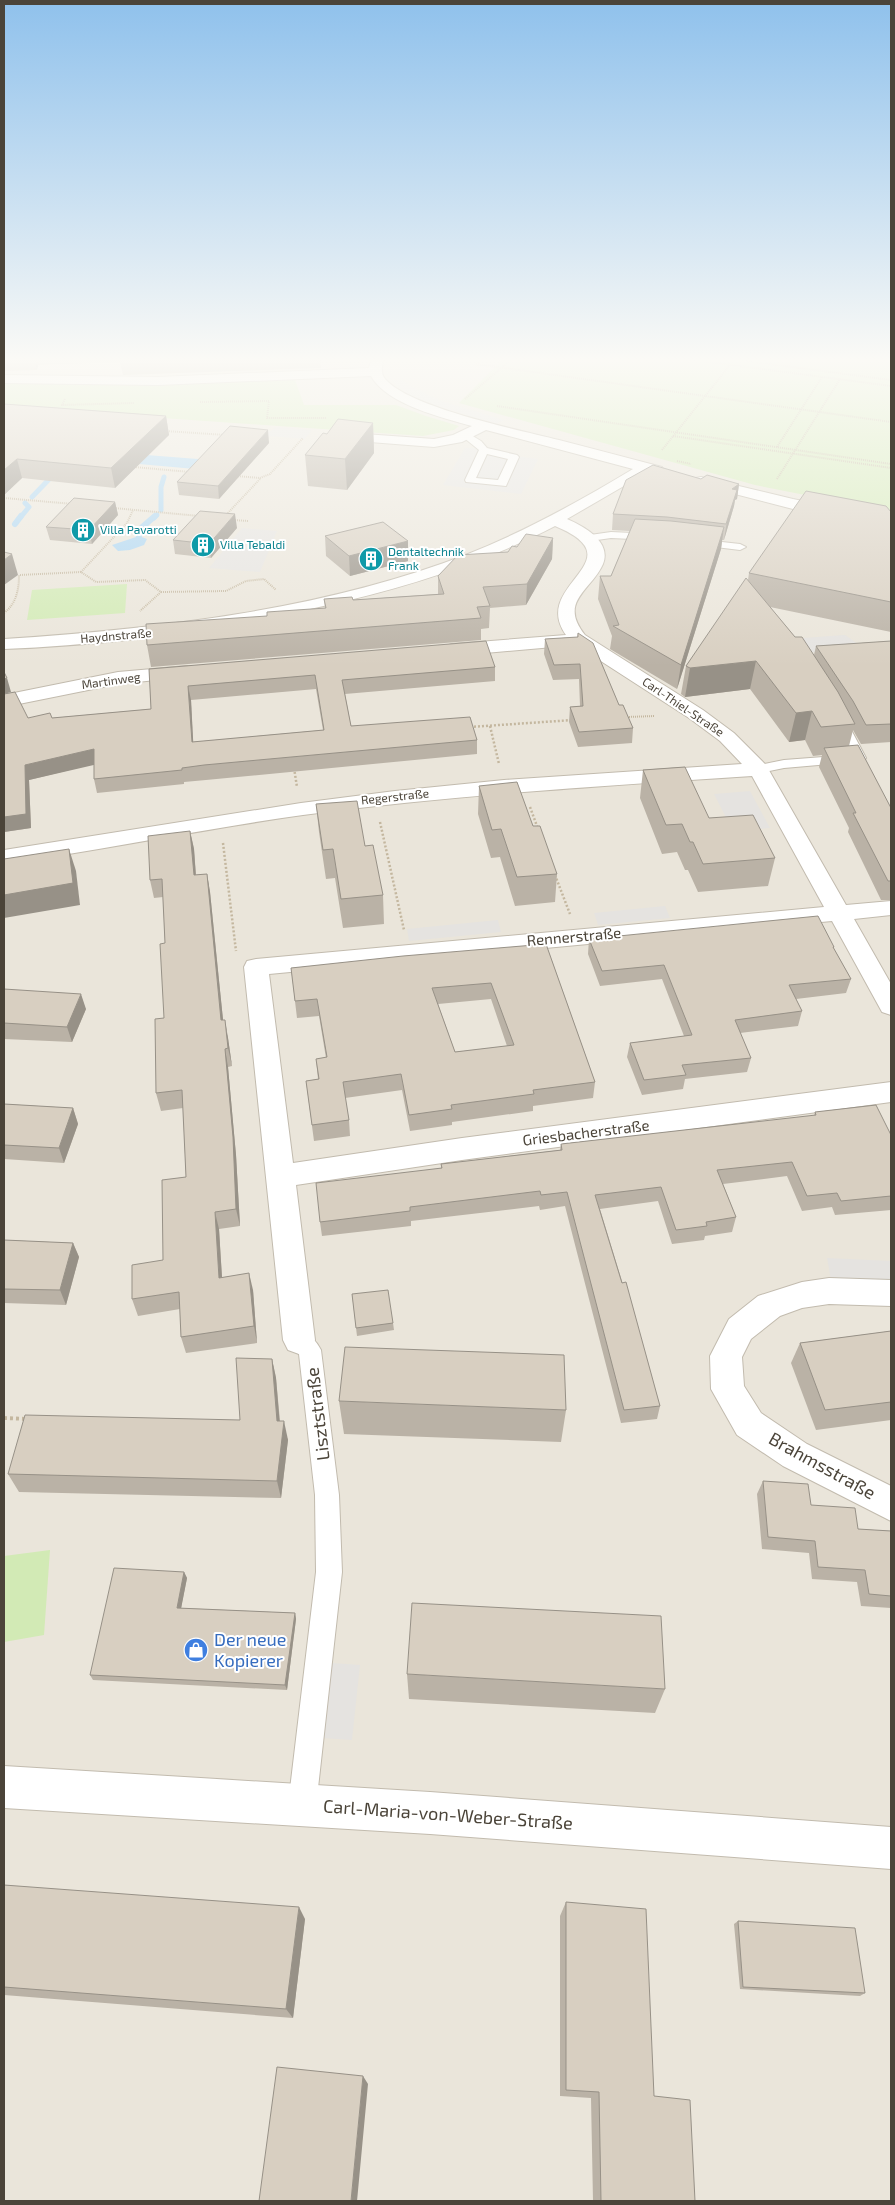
<svg xmlns="http://www.w3.org/2000/svg" width="895" height="2205" font-family="'Exo 2',sans-serif">
	<style>
		.residential { fill: #eae5da }
		.green { fill: #d2eab5 }
		.parking { fill: #e5e3e0 }
		.water { fill: #a9d4f2 }
		.lines { fill: none; stroke-linecap: round; stroke-linejoin: round }
		.stream-far1 { stroke: #a9d4f2; stroke-width: 5 }
		.stream { stroke: #a9d4f2; stroke-width: 6 }
		.lane-casing { stroke: #c2bbae; stroke-width: 2 }
		.street-casing { stroke: #c2bbae; stroke-width: 2 }
		.path-far2 { stroke: #c4b79f; stroke-width: 2; stroke-dasharray: 1 1; stroke-linecap: butt }
		.path-far1 { stroke: #c4b79f; stroke-width: 2.5; stroke-dasharray: 2 2; stroke-linecap: butt }
		.path { stroke: #c4b79f; stroke-width: 4; stroke-dasharray: 3 3; stroke-linecap: butt }
		.lane { fill: #fff; fill-rule: evenodd }
		.street { fill: #fff; fill-rule: evenodd }
		.wall { fill: #bab2a6; fill-rule: evenodd }
		.shaded-wall { fill: #979187 }
		.building { fill: #d8cfc1; stroke: #979187; fill-rule: evenodd }
		.labels { text-anchor: middle; stroke-width: 4; stroke-linejoin: round; paint-order: stroke }
		.far-culture-label { font-size: 12px; fill: #0d838f; stroke: #fff; text-anchor: start }
		.far-street-label { font-size: 12px; fill: #4b4439; stroke: #fff }
		.street-label { font-size: 15px; fill: #4b4439; stroke: #fff }
		.near-street-label { font-size: 18px; fill: #4b4439; stroke: #fff }
		.near-shop-label { font-size: 18px; fill: #366cbe; stroke: #fff; text-anchor: start }
	</style>
	<rect width="100%" height="100%" fill="#f6f3ec"/>
	<rect class="residential" x="4" y="357" width="887" height="1844"/>
	<g class="green">
		<polygon points="505,357 891,358 891,512 755,485 459,403"/>
		<polygon points="295,380 304,405 396,405 426,416 459,426 454,430 423,436 4,407 4,382 119,384"/>
		<polygon points="127,584 125,613 27,620 32,590"/>
		<polygon points="50,1550 44,1635 4,1642 4,1556"/>
	</g>
	<g class="parking">
		<polygon points="401,380 418,390 441,401 504,420 495,424 432,404 406,393 392,381"/>
		<polygon points="276,427 312,430 305,439 258,435 261,430 271,431"/>
		<polygon points="489,447 516,456 538,459 521,494 443,485 465,448"/>
		<polygon points="242,528 277,531 260,572 209,568"/>
		<polygon points="845,635 865,649 800,653 791,639"/>
		<polygon points="750,791 770,828 733,831 714,794"/>
		<polygon points="665,906 670,918 598,925 594,913"/>
		<polygon points="498,920 501,932 409,941 407,929"/>
		<polygon points="827,1258 891,1261 891,1283 831,1280"/>
		<polygon points="332,1663 360,1665 352,1740 323,1738"/>
	</g>
	<g class="water">
		<polygon points="4,444 198,459 226,463 240,473 4,452"/>
		<polygon points="139,536 147,539 144,545 130,550 118,551 112,545"/>
	</g>
	<g class="lines">
		<g class="stream-far1">
			<polyline points="32,497 57,471"/>
			<polyline points="161,510 161,487 164,477"/>
			<polyline points="20,518 29,507 25,503"/>
			<polyline points="154,518 157,515"/>
		</g>
		<g class="stream">
			<polyline points="15,524 21,516"/>
			<polyline points="139,536 140,529 155,516"/>
		</g>
		<g class="lane-casing">
			<g id="lane">
				<path d="M 466,432 L 481,441 L 487,448 L 517,455 L 519,457 L 506,486 L 466,482 L 465,480 L 479,450 L 463,437 L 461,435 ZM 487,454 L 508,459 L 498,480 L 476,478 Z"/>
				<polygon points="611,532 653,534 658,537 653,540 611,538 590,541 585,538 590,535"/>
				<polygon points="695,539 740,544 746,547 740,550 691,544 689,542"/>
				<polygon points="839,716 846,720 866,758 864,761 784,768 759,773 752,769 754,766 784,760 850,755 832,720"/>
				<path d="M 299,1330 C 309,1334 316,1340 321,1350 L 339,1495 L 342,1572 L 316,1806 L 312,1816 L 302,1820 L 292,1816 L 288,1806 L 316,1572 L 315,1495 L 299,1354 L 291,1347 L 288,1340 L 291,1333 Z"/>
			</g>
		</g>
		<g class="street-casing">
			<g id="street">
				<path d="M 372,357 L 384,357 C 382,364 380,373 385,379 C 410,408 520,430 559,440 C 594,449 628,458 662,467 L 664,470 L 662,473 L 657,474 L 648,472 L 567,519 C 583,526 612,541 603,564 C 591,591 558,601 585,635 L 703,710 L 734,733 L 766,765 L 846,905 L 891,901 L 891,915 L 854,919 L 891,984 L 891,1015 L 882,1012 L 832,921 L 269,974 L 293,1163 L 462,1138 L 891,1082 L 891,1102 L 462,1160 L 296,1185 L 315,1340 L 310,1350 L 299,1354 L 288,1350 L 283,1340 L 244,967 L 247,961 L 256,959 L 824,907 L 752,776 C 602,786 452,795 303,815 C 203,829 104,850 4,864 L 4,850 L 301,803 L 395,791 L 504,780 L 742,764 L 720,741 L 689,718 L 576,645 L 452,656 L 446,654 L 443,650 L 446,646 L 452,644 L 566,635 C 529,584 639,561 555,526 C 480,565 401,589 319,607 C 216,631 110,645 4,649 L 4,639 C 158,629 324,610 468,554 C 526,531 580,501 633,469 L 486,430 L 462,442 L 434,447 L 331,439 L 329,436 L 336,432 L 434,439 L 453,435 L 472,426 C 443,418 386,404 371,376 L 158,385 L 4,383 L 4,375 L 158,377 L 369,368 Z"/>
				<polygon points="701,477 793,499 891,519 891,529 793,509 696,484 694,481 696,478"/>
				<polygon points="187,666 194,668 196,672 194,676 118,684 4,707 4,695 118,672"/>
				<polygon points="829,1278 891,1280 891,1306 829,1304 802,1308 780,1316 751,1339 742,1357 744,1386 761,1413 807,1444 891,1486 891,1521 783,1466 737,1435 711,1389 710,1356 729,1319 758,1296 802,1282"/>
				<polygon points="4,1766 430,1792 891,1827 891,1869 430,1834 4,1808"/>
			</g>
		</g>
		<g class="path-far2">
			<polyline points="671,357 891,386"/>
			<polyline points="749,357 746,361 891,380"/>
			<polyline points="476,364 891,422"/>
			<polyline points="65,399 62,405 134,403"/>
			<polyline points="465,399 514,357"/>
			<polyline points="200,402 269,401 267,418 326,418"/>
			<polyline points="497,406 891,464"/>
			<polyline points="165,431 226,435"/>
			<polyline points="673,436 891,468"/>
			<polyline points="777,447 822,377"/>
			<polyline points="662,450 730,365"/>
			<polyline points="677,461 691,464"/>
			<polyline points="134,467 190,472"/>
			<polyline points="236,476 260,478 270,474 303,438"/>
			<polyline points="777,479 840,379"/>
			<polyline points="4,498 73,504"/>
			<polyline points="114,508 199,516"/>
			<polyline points="225,516 260,479"/>
			<polyline points="233,520 248,521"/>
			<polyline points="81,572 127,523 133,510"/>
			<polyline points="20,575 81,572 96,582 145,580 161,592 140,611"/>
			<polyline points="161,592 226,591 246,581 264,579 276,590"/>
			<path d="M 4,613 C 16,604 19,590 19,575"/>
			<polyline points="627,717 655,716"/>
		</g>
		<g class="path-far1">
			<polyline points="490,726 499,764"/>
			<polyline points="470,727 573,720"/>
			<polyline points="294,768 297,787"/>
			<polyline points="530,807 538,829"/>
			<polyline points="380,822 404,930"/>
			<polyline points="223,843 236,951"/>
			<polyline points="555,875 570,914"/>
		</g>
		<polyline class="path" points="4,1418 28,1419"/>
		<use href="#lane" class="lane"/>
		<use href="#street" class="street"/>
	</g>
	<g class="wall">
		<polygon points="4,357 320,357 321,368 123,375 120,362 38,365 37,370 4,371"/>
		<polygon points="4,404 166,416 169,435 115,488 22,478 4,495"/>
		<polygon points="373,423 374,453 347,490 308,486 305,455 327,434"/>
		<polygon points="269,443 219,499 179,495 177,482"/>
		<polygon points="701,479 739,484 737,499 735,500 734,506 724,540 722,540 721,549 677,689 610,649 612,636 598,599 600,576 611,576 630,531 612,530 613,514"/>
		<polygon points="115,502 118,515 92,544 50,540 46,527"/>
		<polygon points="891,512 891,632 770,607 795,637 814,655 816,646 891,641 891,742 861,744 853,730 849,746 891,808 891,900 881,900 848,832 849,828 819,767 822,755 813,756 805,740 789,742 750,689 685,697 681,694 686,666 748,580 749,573"/>
		<polygon points="237,528 211,558 175,554 173,540"/>
		<polygon points="325,536 408,561 350,576 326,556"/>
		<polygon points="553,538 552,559 526,605 490,608 489,628 481,629 481,640 151,667 147,645 267,616 325,608 324,599 353,600 438,594 438,576 508,552 517,547"/>
		<polygon points="578,633 619,705 633,728 632,743 578,747 569,722 570,707 580,706 579,679 553,680 544,654 545,639 577,637"/>
		<path d="M 495,667 L 495,681 L 345,694 L 351,726 L 477,740 L 477,754 L 206,780 L 184,782 L 184,784 L 97,793 L 94,779 L 94,764 L 29,780 L 31,828 L 4,832 L 4,694 L 28,718 L 52,718 L 151,709 L 149,669 ZM 316,689 L 323,730 L 193,742 L 191,700 Z"/>
		<polygon points="643,770 709,818 775,858 768,886 698,892 688,870 685,870 677,852 662,854 640,798"/>
		<polygon points="479,786 533,826 557,874 555,902 515,906 500,857 491,858 478,814"/>
		<polygon points="316,804 365,846 383,895 384,924 343,928 335,878 326,879 319,832"/>
		<polygon points="190,831 194,849 196,875 207,874 210,892 223,1020 228,1038 232,1066 228,1067 236,1155 240,1226 219,1229 222,1277 253,1290 257,1343 186,1353 181,1337 180,1309 138,1316 132,1299 163,1260 186,1177 183,1108 161,1111 156,1093 164,1018 165,943 163,897 154,898 150,880"/>
		<polygon points="589,939 834,947 834,949 851,979 846,993 796,999 802,1011 798,1026 740,1033 751,1058 747,1072 685,1079 683,1089 642,1095 627,1057 630,1043 684,1036 662,979 600,986 588,954"/>
		<path d="M 546,944 L 595,1082 L 593,1098 L 533,1106 L 533,1111 L 452,1122 L 452,1125 L 410,1131 L 402,1090 L 345,1098 L 349,1120 L 350,1136 L 314,1141 L 306,1081 L 318,1079 L 316,1059 L 326,1058 L 319,1016 L 297,1018 L 291,968 ZM 491,999 L 507,1046 L 455,1052 L 438,1004 Z"/>
		<polygon points="4,989 86,1009 72,1042 4,1039"/>
		<polygon points="4,1104 73,1108 78,1124 64,1163 4,1159"/>
		<polygon points="815,1112 891,1135 891,1210 835,1215 832,1207 802,1211 787,1176 723,1184 736,1217 732,1232 705,1236 704,1240 672,1244 658,1201 600,1209 660,1406 657,1419 621,1423 565,1206 540,1210 539,1206 411,1221 411,1226 322,1236 320,1222 441,1168 441,1164 560,1150 561,1144 814,1116"/>
		<polygon points="4,1240 73,1243 79,1257 66,1305 4,1303"/>
		<polygon points="352,1294 393,1323 394,1330 357,1336"/>
		<polygon points="891,1331 891,1420 816,1430 791,1363 800,1343"/>
		<polygon points="272,1359 276,1378 280,1421 288,1440 281,1498 19,1492 8,1474 240,1420"/>
		<polygon points="339,1401 566,1410 561,1442 344,1434"/>
		<polygon points="763,1481 858,1529 891,1531 891,1608 861,1606 857,1582 812,1579 809,1553 762,1549 757,1494"/>
		<polygon points="184,1572 187,1578 181,1608 295,1613 296,1619 287,1690 93,1680 90,1675"/>
		<polygon points="407,1674 665,1689 655,1713 409,1699"/>
		<polygon points="4,1885 305,1919 293,2018 4,1995"/>
		<polygon points="566,1902 695,2201 593,2201 591,2098 560,2096 560,1916"/>
		<polygon points="738,1921 865,1993 860,1996 740,1989 734,1924"/>
	</g>
	<g class="shaded-wall">
		<polygon points="34,357 36,357 38,365 37,370"/>
		<polygon points="166,416 169,435 115,488 111,468"/>
		<polygon points="373,423 374,453 347,490 345,459"/>
		<polygon points="268,430 269,443 219,499 218,486"/>
		<polygon points="17,459 22,478 4,495 4,470"/>
		<polygon points="739,484 737,499 735,500 734,506 724,540 732,489"/>
		<polygon points="115,502 118,515 92,544 89,530"/>
		<polygon points="235,514 237,528 211,558 209,544"/>
		<polygon points="724,527 721,549 677,689 681,665"/>
		<polygon points="553,538 552,559 526,605 527,584"/>
		<polygon points="408,541 408,561 350,576 349,556"/>
		<polygon points="12,554 18,575 4,585 4,560"/>
		<polygon points="756,661 750,689 685,697 690,668"/>
		<polygon points="7,678 11,692 4,694 4,679"/>
		<polygon points="188,686 191,700 194,757 192,742"/>
		<polygon points="812,711 805,740 789,742 796,713"/>
		<polygon points="94,749 98,764 29,780 31,828 4,832 4,817 25,765"/>
		<polygon points="190,831 194,849 197,893 194,875"/>
		<polygon points="69,849 76,871 80,905 4,918 4,895"/>
		<polygon points="207,874 210,892 225,1039 221,1020"/>
		<polygon points="81,994 86,1009 72,1042 67,1027"/>
		<polygon points="225,1020 228,1038 232,1066 228,1048"/>
		<polygon points="225,1049 228,1067 236,1155 240,1226 236,1209"/>
		<polygon points="73,1108 78,1124 64,1163 59,1148"/>
		<polygon points="215,1212 219,1229 223,1295 219,1278"/>
		<polygon points="73,1243 79,1257 66,1305 60,1290"/>
		<polygon points="249,1273 253,1290 257,1343 254,1326"/>
		<polygon points="272,1359 276,1378 281,1439 277,1421"/>
		<polygon points="284,1421 288,1440 281,1498 277,1481"/>
		<polygon points="184,1572 187,1578 180,1614 177,1608"/>
		<polygon points="295,1613 296,1619 287,1690 285,1685"/>
		<polygon points="299,1907 305,1919 293,2018 286,2009"/>
		<polygon points="363,2076 368,2084 357,2201 351,2201"/>
	</g>
	<g class="building">
		<polygon points="4,404 166,416 111,468 17,459 4,470"/>
		<polygon points="338,419 373,423 345,459 305,455 323,433 327,434"/>
		<polygon points="230,426 268,430 218,486 177,482"/>
		<polygon points="653,465 701,479 707,475 739,484 732,489 737,490 726,524 667,517 613,514 626,480"/>
		<polygon points="806,491 886,506 891,512 891,602 749,573"/>
		<polygon points="74,498 115,502 89,530 46,527"/>
		<polygon points="200,511 235,514 209,544 173,540"/>
		<polygon points="635,519 671,521 724,527 681,665 613,626 619,625 600,576 611,576"/>
		<polygon points="383,522 408,541 349,556 325,536"/>
		<polygon points="526,534 553,538 527,584 483,587 490,606 477,607 481,618 147,645 146,624 267,616 267,612 326,608 324,599 352,597 353,600 444,594 438,576 458,555 508,552 512,546 517,547"/>
		<polygon points="4,552 12,554 4,560"/>
		<polygon points="746,578 795,637 802,637 838,692 855,724 821,727 812,711 796,713 756,661 690,668 686,666"/>
		<polygon points="578,633 593,643 619,705 623,705 633,728 579,732 570,707 583,706 580,664 554,665 545,639 578,637"/>
		<path d="M 486,641 L 495,667 L 342,680 L 351,726 L 470,717 L 477,740 L 204,765 L 182,768 L 182,770 L 94,779 L 94,749 L 25,765 L 26,814 L 4,817 L 4,694 L 15,692 L 28,718 L 50,713 L 52,718 L 151,709 L 149,669 ZM 315,675 L 324,730 L 192,742 L 188,686 Z"/>
		<polygon points="891,641 891,724 866,725 853,701 816,646"/>
		<polygon points="4,672 7,678 4,679"/>
		<polygon points="858,745 891,808 891,881 888,881 853,813 856,813 824,748"/>
		<polygon points="685,767 709,818 753,815 775,858 703,864 693,842 690,842 682,824 666,825 643,770"/>
		<polygon points="517,782 533,826 540,826 557,874 517,877 501,829 492,830 479,786"/>
		<polygon points="357,801 365,846 373,845 383,895 341,899 333,849 323,850 316,804"/>
		<polygon points="190,831 194,875 207,874 221,1020 225,1020 228,1048 225,1049 233,1137 236,1209 215,1212 219,1278 249,1273 254,1326 181,1337 179,1292 132,1299 132,1265 163,1260 162,1180 186,1177 182,1090 156,1093 155,1019 164,1018 160,944 165,943 162,879 150,880 148,836"/>
		<polygon points="69,849 73,883 4,895 4,859"/>
		<polygon points="818,916 834,947 833,947 851,979 789,985 802,1011 735,1020 751,1058 682,1065 686,1075 644,1080 630,1043 692,1035 664,965 602,971 589,939"/>
		<path d="M 546,944 L 595,1082 L 533,1090 L 534,1094 L 451,1105 L 452,1109 L 409,1115 L 401,1074 L 343,1082 L 349,1120 L 312,1125 L 306,1081 L 319,1079 L 316,1059 L 327,1057 L 317,999 L 295,1001 L 291,968 L 403,956 ZM 491,983 L 514,1045 L 455,1052 L 432,988 Z"/>
		<polygon points="4,989 81,994 67,1027 4,1023"/>
		<polygon points="4,1104 73,1108 59,1148 4,1145"/>
		<polygon points="876,1105 891,1135 891,1196 841,1201 837,1193 807,1196 792,1162 717,1170 736,1217 706,1222 707,1226 676,1230 661,1187 595,1195 622,1283 626,1282 660,1406 624,1410 567,1192 541,1195 540,1191 410,1207 410,1211 320,1222 316,1183 442,1168 441,1164 562,1150 561,1144 816,1115 815,1112"/>
		<polygon points="4,1240 73,1243 60,1290 4,1289"/>
		<polygon points="388,1290 393,1323 356,1328 352,1294"/>
		<polygon points="891,1331 891,1402 825,1410 800,1343"/>
		<polygon points="345,1347 564,1355 566,1410 339,1401"/>
		<polygon points="236,1358 272,1359 277,1421 284,1421 277,1481 8,1474 25,1415 240,1420"/>
		<polygon points="763,1481 808,1484 811,1505 855,1508 858,1529 891,1531 891,1596 869,1594 865,1570 818,1567 815,1541 768,1537"/>
		<polygon points="114,1568 184,1572 177,1608 295,1613 285,1685 90,1675"/>
		<polygon points="412,1603 661,1616 665,1689 407,1674"/>
		<polygon points="4,1885 299,1907 286,2009 4,1987"/>
		<polygon points="566,1902 646,1909 654,2096 690,2100 695,2201 601,2201 599,2092 566,2090"/>
		<polygon points="738,1921 855,1928 865,1993 743,1987"/>
		<polygon points="277,2067 363,2076 351,2201 259,2201"/>
	</g>
	<linearGradient id="sky" x2="0" y2="1"><stop stop-color="#8fc1ec"/><stop offset="0.54" stop-color="#fbfaf6"/><stop offset="1" stop-color="#fbfaf6" stop-opacity="0"/></linearGradient>
	<rect width="895" height="666" fill="url(#sky)"/>
	<defs>
		<g id="building-disc" transform="scale(1.25)"><circle r="9.5" fill="#0f9aa8" stroke="#fff"/><path d="M-4-6H4V6H1V3H-1V6H-4ZM-2.5-4.3h1.7v1.8h-1.7ZM.8-4.3h1.7v1.8H.8ZM-2.5-1h1.7V.8h-1.7ZM.8-1h1.7V.8H.8Z" fill="#fff"/></g>
		<g id="shop-disc" transform="scale(1.25)"><circle r="9.5" fill="#3f7fe0" stroke="#fff"/><path d="M-5-2.5h2.3a2.7 3.5 0 0 1 5.4 0H5L5.5 6h-11ZM-1.5-2.5h3a1.5 2.3 0 0 0-3 0Z" fill="#fff"/></g>
	</defs>
	<g fill-rule="evenodd">
		<use href="#building-disc" x="83" y="530"/>
		<use href="#building-disc" x="203" y="545"/>
		<use href="#building-disc" x="371" y="559"/>
		<use href="#shop-disc" x="196" y="1650"/>
	</g>
	<g class="labels">
		<g class="far-culture-label">
			<text x="100" y="534">Villa Pavarotti</text>
			<text x="220" y="549">Villa Tebaldi</text>
			<text x="388" y="556">Dentaltechnik<tspan x="388" dy="14">Frank</tspan></text>
		</g>
		<g class="far-street-label">
			<text transform="translate(116 636) rotate(-5)" y="4">Haydnstraße</text>
			<text transform="translate(111 681) rotate(-8)" y="4">Martinweg</text>
			<text transform="translate(683 707) rotate(34)" y="4">Carl-Thiel-Straße</text>
			<text transform="translate(395 797) rotate(-6)" y="4">Regerstraße</text>
		</g>
		<g class="street-label">
			<text transform="translate(574 937) rotate(-5)" y="5">Rennerstraße</text>
			<text transform="translate(586 1133) rotate(-7)" y="5">Griesbacherstraße</text>
		</g>
		<g class="near-street-label">
			<text transform="translate(318 1414) rotate(-97)" y="6">Lisztstraße</text>
			<text transform="translate(822 1466) rotate(29)" y="6">Brahmsstraße</text>
			<text transform="translate(448 1815) rotate(4)" y="6">Carl-Maria-von-Weber-Straße</text>
		</g>
		<g class="near-shop-label">
			<text x="214" y="1646">Der neue<tspan x="214" dy="21">Kopierer</tspan></text>
		</g>
	</g>
	<rect width="895" height="2205" fill="none" stroke="#4b4439" stroke-width="10"/>
</svg>
